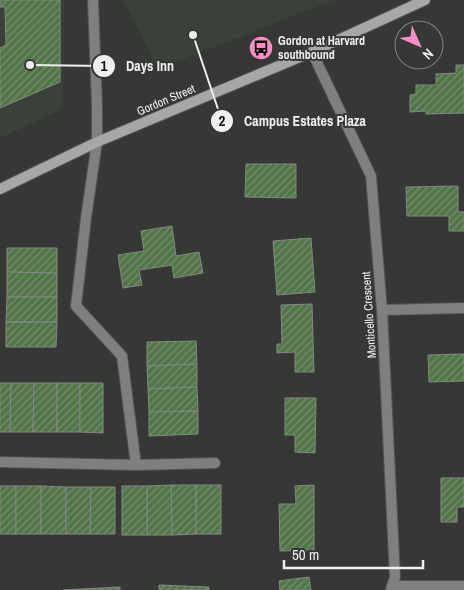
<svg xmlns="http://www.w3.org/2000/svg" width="464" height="590" font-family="'Archivo Narrow',sans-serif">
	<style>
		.built { fill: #3a4139 }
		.building { fill: url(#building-hatch); stroke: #858884 }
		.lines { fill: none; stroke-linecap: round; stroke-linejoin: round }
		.lane-casing { stroke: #535553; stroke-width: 12 }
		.street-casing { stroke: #535553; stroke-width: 12 }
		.secondary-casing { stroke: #535553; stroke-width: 12 }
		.lane { stroke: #7e7f7e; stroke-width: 10 }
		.street { stroke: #7e7f7e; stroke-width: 10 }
		.secondary { stroke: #a6a8a5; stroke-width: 10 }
		.labels { text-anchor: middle; stroke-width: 4; stroke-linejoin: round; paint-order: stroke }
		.poi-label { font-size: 12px; font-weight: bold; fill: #eef0ee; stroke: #363835; text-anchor: start }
		.street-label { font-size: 12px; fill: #eef0ee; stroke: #363835 }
		.leader { fill: none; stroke: #eef0ee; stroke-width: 2 }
		.callout-dot { fill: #eef0ee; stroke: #363835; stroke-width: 2 }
		.mark-label { font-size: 15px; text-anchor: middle; font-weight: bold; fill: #111 }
		.callout-label { font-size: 14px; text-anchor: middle; font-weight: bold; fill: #eef0ee; stroke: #363835; stroke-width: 4; stroke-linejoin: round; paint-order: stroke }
	</style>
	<defs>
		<pattern id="building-hatch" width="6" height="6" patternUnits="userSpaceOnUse" patternTransform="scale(1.25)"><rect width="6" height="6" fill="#517548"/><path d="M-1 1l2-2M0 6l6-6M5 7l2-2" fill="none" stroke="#73906c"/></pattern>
	</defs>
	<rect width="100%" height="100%" fill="#363835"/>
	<g class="built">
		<polygon points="0,0 64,0 63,109 0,138"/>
		<polygon points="123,0 334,0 158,69"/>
	</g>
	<g class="building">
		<polygon points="0,0 60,0 60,82 0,108 0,48 6,45 5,7 0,7"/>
		<polygon points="456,65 464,65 464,113 426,114 426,111 410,112 410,95 416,94 416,85 436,85 436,74 456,73"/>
		<polygon points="246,164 296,164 296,198 245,197"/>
		<polygon points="458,186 458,212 464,212 464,231 449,231 449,216 407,216 406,187"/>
		<polygon points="172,226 176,256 199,252 203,273 174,278 172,265 139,270 142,285 123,288 118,255 144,251 141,231"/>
		<polygon points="311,238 315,292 277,295 273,241"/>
		<polygon points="7,248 57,248 57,273 7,272"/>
		<polygon points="7,272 57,273 57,297 7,297"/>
		<polygon points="7,297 57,297 57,322 6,322"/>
		<polygon points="312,304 314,372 295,372 295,352 277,353 277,344 282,344 281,305"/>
		<polygon points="6,322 57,322 56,347 6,347"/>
		<polygon points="196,341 197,364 147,366 147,342"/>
		<polygon points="464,354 464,381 429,382 428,355"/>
		<polygon points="197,364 197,387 148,389 147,366"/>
		<polygon points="0,383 11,383 10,432 0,432"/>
		<polygon points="11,383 34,383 33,432 10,432"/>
		<polygon points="34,383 57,383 57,432 33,432"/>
		<rect x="57" y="383" width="23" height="49"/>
		<polygon points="80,383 103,383 103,433 80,432"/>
		<polygon points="197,387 198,411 149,412 148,389"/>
		<polygon points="285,398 316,398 315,453 295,452 295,435 285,435"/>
		<polygon points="198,411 198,434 149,436 149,412"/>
		<polygon points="441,478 464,478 464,507 457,507 457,522 441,522"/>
		<polygon points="171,485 196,485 196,534 172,535"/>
		<polygon points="171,485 172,535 147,535 147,486"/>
		<rect x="196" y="485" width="25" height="49"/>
		<polygon points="314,485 314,550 280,551 279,504 296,504 295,486"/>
		<rect x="0" y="486" width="16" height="48"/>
		<rect x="16" y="486" width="25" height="48"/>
		<polygon points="41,486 66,487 66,534 41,534"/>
		<rect x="122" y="486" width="25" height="49"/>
		<polygon points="66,487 91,487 90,534 66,534"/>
		<polygon points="91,487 115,487 115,534 90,534"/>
		<polygon points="309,577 311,590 280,590 279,581"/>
		<polygon points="159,585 209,587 209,590 159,590"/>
		<polygon points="120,587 120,590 63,590"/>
	</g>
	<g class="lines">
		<g class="lane-casing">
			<g id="lane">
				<polyline points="97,142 86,218 76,306 122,356 136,465"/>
				<polyline points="0,462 136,465 215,463"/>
			</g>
		</g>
		<g class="street-casing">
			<g id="street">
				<polyline points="93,0 97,106 97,142"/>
				<polyline points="312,52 371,176 382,310 395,577 391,590"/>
				<polyline points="382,310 464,308"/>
				<polyline points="392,586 464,586"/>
			</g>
		</g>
		<g class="secondary-casing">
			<polyline id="secondary" points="0,189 97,142 312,52 425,0"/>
		</g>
		<use href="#lane" class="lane"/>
		<use href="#street" class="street"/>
		<use href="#secondary" class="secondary"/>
	</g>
	<defs>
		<g id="bus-disc" transform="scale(1.25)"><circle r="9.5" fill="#fb8fc5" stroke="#363835"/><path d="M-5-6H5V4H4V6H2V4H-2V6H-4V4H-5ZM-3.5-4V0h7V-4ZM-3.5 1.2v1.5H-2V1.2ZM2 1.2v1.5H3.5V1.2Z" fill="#111"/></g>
	</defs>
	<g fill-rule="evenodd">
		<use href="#bus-disc" x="261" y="48"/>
	</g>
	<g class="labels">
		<g class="poi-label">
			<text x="278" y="45">Gordon at Harvard<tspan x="278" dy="14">southbound</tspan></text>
		</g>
		<g class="street-label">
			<text transform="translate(166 100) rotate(-23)" y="4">Gordon Street</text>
			<text transform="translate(369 315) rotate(-94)" y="4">Monticello Crescent</text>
		</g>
	</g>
	<path class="leader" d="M30 65L104 66M193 35L222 121"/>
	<g class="callout-dot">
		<circle cx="30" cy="65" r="5"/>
		<circle cx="193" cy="35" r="5"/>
		<circle cx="104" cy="66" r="12"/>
		<circle cx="222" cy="121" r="12"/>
	</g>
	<g class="mark-label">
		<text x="104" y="71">1</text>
		<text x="222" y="126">2</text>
	</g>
	<g class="callout-label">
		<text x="150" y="71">Days Inn</text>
		<text x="305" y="126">Campus Estates Plaza</text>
	</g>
	<g transform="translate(419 45) rotate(135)"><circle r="24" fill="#363835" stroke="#80827f"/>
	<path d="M0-4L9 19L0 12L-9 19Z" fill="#fb8fc5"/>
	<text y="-8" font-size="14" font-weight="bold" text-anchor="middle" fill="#eef0ee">N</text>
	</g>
	<path d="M284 560v8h139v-8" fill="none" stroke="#eef0ee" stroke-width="2.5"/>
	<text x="292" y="560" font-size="15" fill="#eef0ee" stroke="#363835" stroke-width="4" paint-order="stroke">50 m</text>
</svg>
